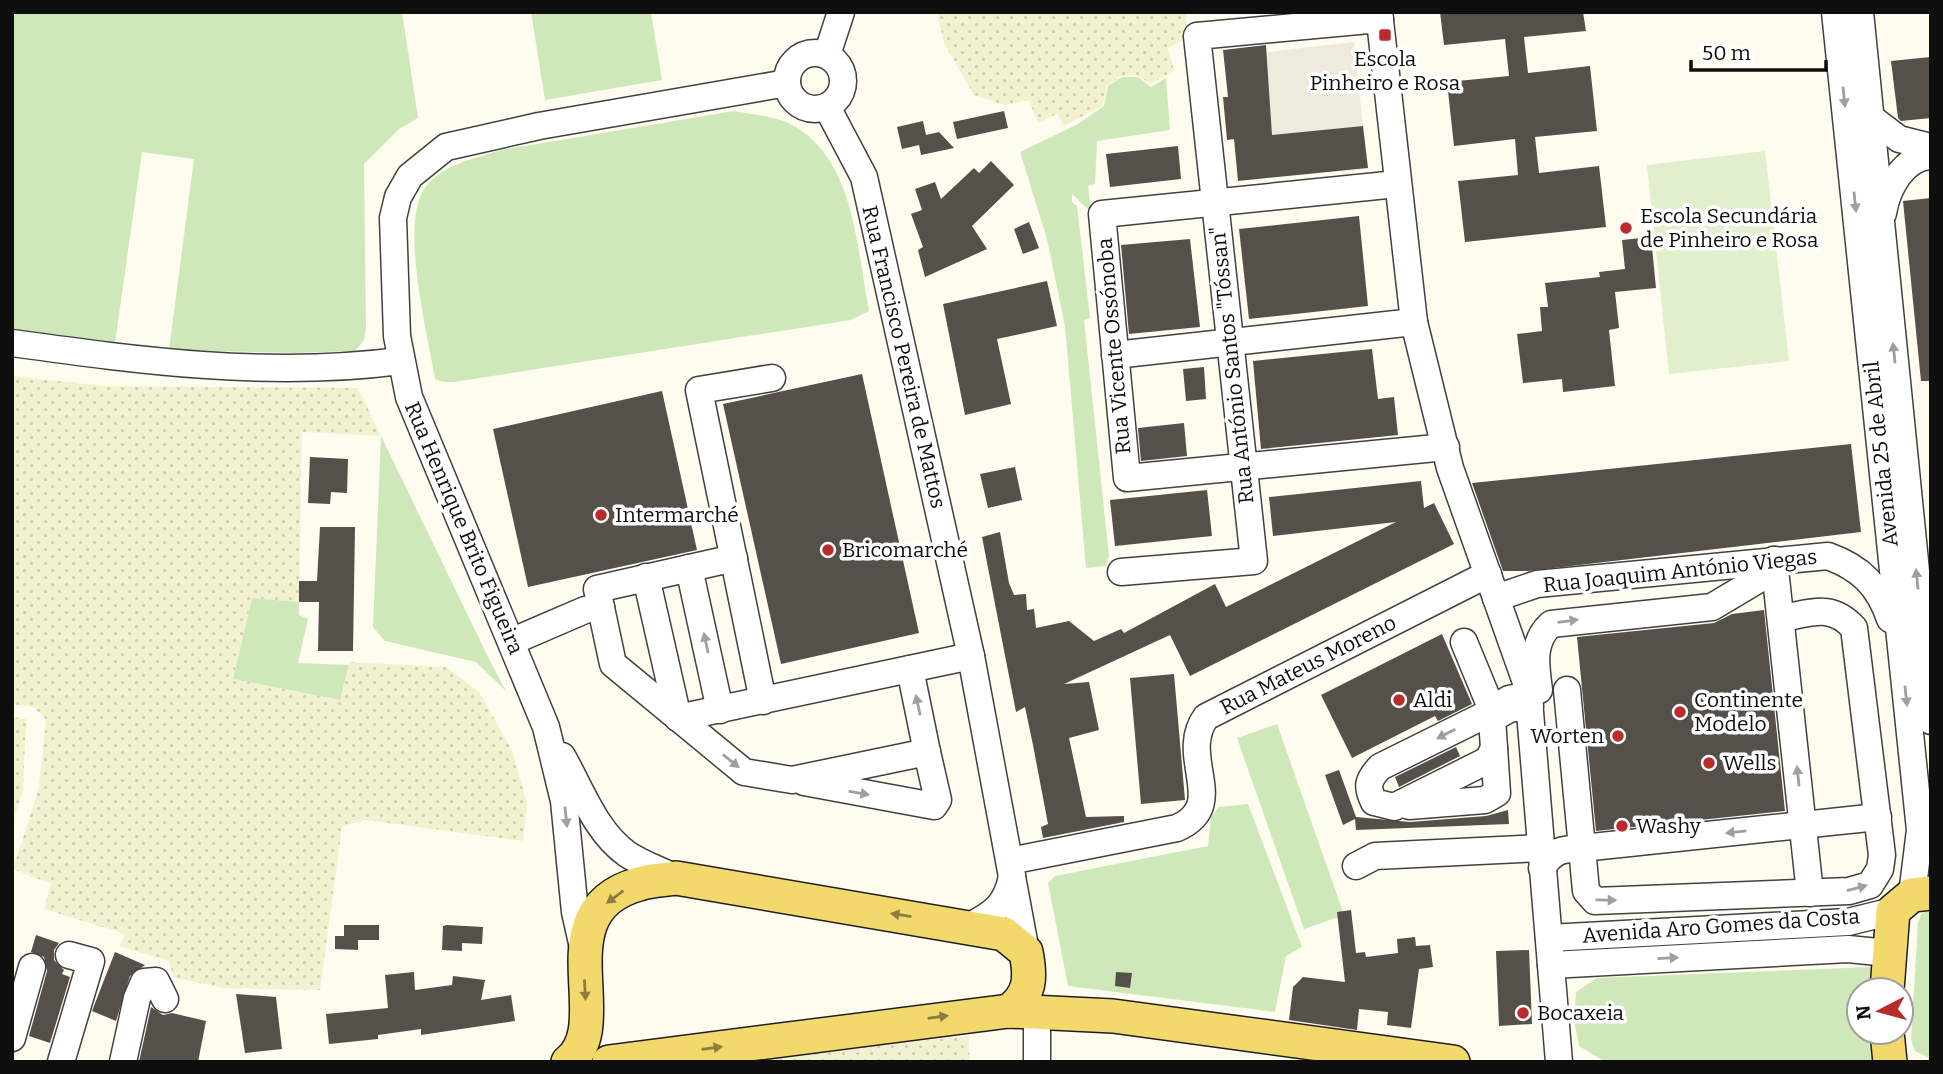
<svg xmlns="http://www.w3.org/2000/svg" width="1943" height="1074" font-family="Bitter,serif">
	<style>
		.farmland { fill: url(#farmland-dots) }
		.green { fill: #cfe8ba }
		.pitch { fill: #e1efcc }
		.plaza { fill: #eeebde }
		.building { fill: #56504b }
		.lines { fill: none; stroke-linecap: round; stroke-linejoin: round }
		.minor-casing { stroke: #414141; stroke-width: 29 }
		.major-casing { stroke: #1f1f1f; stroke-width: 36 }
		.minor { stroke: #fff; stroke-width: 26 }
		.major { stroke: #f3d96b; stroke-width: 33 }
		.oneway { fill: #9f9f9f }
		.oneway2 { fill: #8c7e41 }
		.poi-dot { fill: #b92c2b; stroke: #fff; stroke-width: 2.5 }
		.labels { text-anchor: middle; stroke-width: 7; stroke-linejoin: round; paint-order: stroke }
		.poi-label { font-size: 21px; fill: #0e0e0e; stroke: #fff; text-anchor: start }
		.street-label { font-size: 21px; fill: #0e0e0e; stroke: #fff }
	</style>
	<defs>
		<pattern id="farmland-dots" width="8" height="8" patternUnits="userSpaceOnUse" patternTransform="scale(1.75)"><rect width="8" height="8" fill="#f3f2d0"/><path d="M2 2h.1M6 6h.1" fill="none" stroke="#cfceb1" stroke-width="1.8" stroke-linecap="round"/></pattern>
	</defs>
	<rect width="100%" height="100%" fill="#fefcef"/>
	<g class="farmland">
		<polygon points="937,12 1186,12 1186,39 1168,48 1174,70 1151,84 1137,75 1121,76 1107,86 1102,106 1064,126 1057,114 1038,123 1029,100 1004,105 974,95 944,43"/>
		<polygon points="12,376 105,386 358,388 381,436 302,432 299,602 252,598 233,679 340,700 350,662 446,667 479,692 512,750 527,804 523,841 365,820 342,827 320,990 222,988 173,977 169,961 119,946 125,934 44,909 51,884 13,869 39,788 46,719 33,707 12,704"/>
		<polygon points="12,717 26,719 23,791 12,824"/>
		<polygon points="909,1036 922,1041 968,1036 970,1062 718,1062"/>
	</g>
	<g class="green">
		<polygon points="12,12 402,12 418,118 399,129 364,164 366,327 364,340 355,351 295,353 169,350 194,159 142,152 115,343 12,329"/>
		<polygon points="531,12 651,12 662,80 545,100"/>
		<polygon points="1122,77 1138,77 1151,87 1166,78 1170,130 1097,141 1095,184 1088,186 1091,212 1072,194 1072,202 1077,206 1090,318 1084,320 1109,556 1106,566 1086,568 1065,326 1047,239 1020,152 1078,124 1104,106 1108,86"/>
		<path d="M 734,111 C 754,115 778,116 796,127 C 855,163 857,250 869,311 L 851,320 L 454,382 L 443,382 L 435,379 C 428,335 399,223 425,188 C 441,165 476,158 501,150 Z"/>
		<polygon points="381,436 490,661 506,691 476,662 385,641 373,627"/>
		<polygon points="252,598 299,602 299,615 308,619 298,663 349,665 340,700 233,679"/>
		<polygon points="1277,724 1344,915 1304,929 1237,738"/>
		<polygon points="1248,804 1302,947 1286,956 1275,1012 1068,986 1048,883 1055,876 1208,846 1211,817 1219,807"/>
		<polygon points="1931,910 1931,1056 1927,1057 1915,1051 1911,1040 1918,923 1922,913"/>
		<polygon points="1871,967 1888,969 1887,990 1859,990 1859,1032 1887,1032 1889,1060 1602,1060 1579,1046 1574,1020 1576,992 1597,978"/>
	</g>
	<polygon class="pitch" points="1765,151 1789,361 1669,374 1647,165"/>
	<polygon class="plaza" points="1354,42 1363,126 1272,135 1267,52"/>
	<g class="building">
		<polygon points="1440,12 1583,12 1586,31 1524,37 1528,73 1590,66 1597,131 1535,137 1539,173 1599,166 1606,227 1465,242 1458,181 1518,175 1515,139 1454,146 1447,82 1509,76 1505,39 1444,45"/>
		<polygon points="1266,45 1272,135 1363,126 1368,168 1238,181 1234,139 1227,140 1223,97 1228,97 1223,50"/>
		<polygon points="1930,57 1931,118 1901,121 1898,118 1891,61"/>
		<polygon points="1004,111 1008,128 957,139 953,122"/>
		<polygon points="923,121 926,135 939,132 954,148 921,155 919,145 902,149 897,127"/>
		<polygon points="1178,146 1181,179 1110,187 1106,154"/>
		<polygon points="991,161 1014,185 972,226 987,249 925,277 918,250 923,247 911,214 922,210 915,189 935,182 941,199 974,168 979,173"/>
		<polygon points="1931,198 1931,381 1921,381 1903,201"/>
		<polygon points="1359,216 1368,306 1249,319 1239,229"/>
		<polygon points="1029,222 1039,248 1023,254 1014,229"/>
		<polygon points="1651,237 1656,288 1615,292 1619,328 1609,330 1615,386 1563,392 1562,379 1523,383 1517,334 1542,331 1540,307 1548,307 1545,283 1600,277 1599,272 1625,269 1622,240"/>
		<polygon points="1190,239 1200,327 1129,334 1121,245"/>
		<polygon points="1047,281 1057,326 997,339 1011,404 965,415 943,304"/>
		<polygon points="1372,349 1378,399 1394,397 1398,435 1261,449 1253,361"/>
		<polygon points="1204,367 1206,399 1186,401 1183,369"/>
		<polygon points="862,374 919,633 781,664 723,404"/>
		<polygon points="662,391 697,550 528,587 493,429"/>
		<polygon points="1184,423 1187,456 1141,461 1138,428"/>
		<polygon points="1851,444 1861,532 1528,571 1503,571 1472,483"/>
		<polygon points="310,457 348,459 347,493 331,492 330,504 308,503"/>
		<polygon points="1015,467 1022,500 988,508 980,474"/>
		<polygon points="1421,481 1424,508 1434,503 1454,544 1190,676 1170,635 1064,684 1089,682 1099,730 1069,738 1086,817 1124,816 1124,822 1043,838 1041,827 1048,824 1033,745 1025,707 1016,712 982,537 1000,532 1009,583 1014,595 1026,594 1027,610 1034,609 1036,628 1069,621 1094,641 1121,629 1124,633 1215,584 1226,607 1396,522 1273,536 1269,497"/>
		<polygon points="1207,490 1212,536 1115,546 1110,500"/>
		<polygon points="320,527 355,527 353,651 318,651 319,602 299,602 299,581 317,581"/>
		<polygon points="1764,610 1785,811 1596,831 1577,637 1714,623 1732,614"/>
		<polygon points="1442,634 1472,704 1438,721 1435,716 1352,758 1321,695"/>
		<polygon points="1174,674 1185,800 1141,804 1130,678"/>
		<polygon points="1456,747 1460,756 1399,787 1395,777"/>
		<polygon points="1339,770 1356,817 1410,822 1486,816 1508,810 1509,824 1356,830 1355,819 1343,825 1325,775"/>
		<polygon points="1351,910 1356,953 1365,952 1366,957 1398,953 1397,939 1415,937 1416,946 1430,945 1433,967 1419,969 1411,1028 1387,1025 1388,1012 1359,1009 1357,1030 1289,1020 1293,987 1303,977 1345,982 1337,912"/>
		<polygon points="344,925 379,925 379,940 358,940 358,950 335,949 335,936 344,936"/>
		<polygon points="447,925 483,927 482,944 462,943 462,951 442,950 443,926"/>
		<polygon points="36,935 59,943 54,950 54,960 64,970 62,974 70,977 50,1043 29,1036 47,971 44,957 31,952"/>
		<polygon points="1529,950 1532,1024 1499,1026 1496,951"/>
		<polygon points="115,952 145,965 130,976 116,1021 92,1011"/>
		<polygon points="414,972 415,990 452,985 453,976 485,980 481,1000 511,995 515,1021 421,1035 421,1029 378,1035 378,1039 329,1044 326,1014 388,1008 385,975"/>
		<polygon points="1116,972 1132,973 1130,988 1115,986"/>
		<polygon points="236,994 276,997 282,1049 245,1053"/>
		<polygon points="151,1007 163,1015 172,1013 206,1021 198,1062 139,1062"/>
	</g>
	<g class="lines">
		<g class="minor-casing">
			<g id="minor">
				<polyline points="1379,12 1414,322 1450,468 1528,688 1559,1062"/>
				<polyline points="1835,12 1920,830 1912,895"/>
				<polyline points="1860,12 1931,721"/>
				<circle cx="815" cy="81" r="28"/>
				<polyline points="827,55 841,12"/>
				<polyline points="827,107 864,177 971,656 1026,952"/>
				<polyline points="1870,117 1899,139 1931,147"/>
				<polyline points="1397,184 1102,214 1127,478 1446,447"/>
				<path d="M 1883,213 C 1887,189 1903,157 1931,156"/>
				<path d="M 12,343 C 143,361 269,378 400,361"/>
				<polyline points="1115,355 1414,322"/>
				<polyline points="734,558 597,589 613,664 744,772 792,780 927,752 910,669"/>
				<polyline points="1774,560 1810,893"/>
				<polyline points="689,568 720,710"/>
				<polyline points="1121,572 1254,561 1197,36 1380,19"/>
				<polyline points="646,577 678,718"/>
				<path d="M 1496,598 L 1537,584 L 1828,556 C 1861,568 1879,586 1890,619"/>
				<polyline points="513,641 585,610 601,607"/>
				<polyline points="1464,642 1492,710 1492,719"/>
				<path d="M 1539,690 C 1536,666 1531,642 1551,624 L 1712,607 L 1764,576 L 1774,560"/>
				<polyline points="1567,690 1582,848 1878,817"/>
				<path d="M 1529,695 L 1509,699 L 1481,717 L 1380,767 C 1368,780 1366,786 1374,802 L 1394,807 L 1488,760 L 1494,748 L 1492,719 L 1509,709 L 1530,706"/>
				<polyline points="763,701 699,390 772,378"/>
				<polyline points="678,718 971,656"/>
				<path d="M 562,756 C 581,789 595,831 627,854 C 642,864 660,870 676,878"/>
				<polyline points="804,782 934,806 938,800 927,752"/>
				<polyline points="1409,806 1485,800 1497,793 1494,748"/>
				<path d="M 1010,861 L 1177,828 C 1230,805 1177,757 1206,717 L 1488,574"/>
				<polyline points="1356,866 1375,856 1541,848"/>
				<path d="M 1542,868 C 1553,850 1562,849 1582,848 L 1586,891 L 1595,901 L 1849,891 L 1870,885 L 1880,869 L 1882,855 L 1854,628 C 1831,603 1812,613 1782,618"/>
				<path d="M 968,927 C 993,914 1007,905 1012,876"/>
				<polyline points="1549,938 1848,922 1893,911"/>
				<polyline points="584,952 575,912 564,801 546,727 409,397 397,336 393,218 398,197 410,176 446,147 539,126 787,83"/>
				<polyline points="1551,965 1848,949 1888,953"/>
				<polyline points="12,1038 32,967"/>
				<polyline points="61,1062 91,961 69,955"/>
				<polyline points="123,1062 137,998 144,982 156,981 165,999"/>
				<polyline points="1037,1062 1037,1011"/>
			</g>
		</g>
		<g class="major-casing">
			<g id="major">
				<polyline points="1887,990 1893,911 1912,895 1931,893"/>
				<polyline points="1887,1032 1890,1062"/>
				<path d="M 568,1062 C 618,1024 540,911 639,884 C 650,880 664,880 676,878 L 1004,934 L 1026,952 C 1031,978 1031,994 1009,1011"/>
				<polyline points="609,1062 1009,1011 1113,1016 1453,1062"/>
			</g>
		</g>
		<use href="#minor" class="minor"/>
		<use href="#major" class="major"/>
	</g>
	<defs><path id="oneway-solid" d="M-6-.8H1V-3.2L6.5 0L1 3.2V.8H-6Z" transform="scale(1.75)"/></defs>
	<g class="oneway">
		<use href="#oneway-solid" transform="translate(1844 97) rotate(84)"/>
		<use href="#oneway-solid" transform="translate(1855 202) rotate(84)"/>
		<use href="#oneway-solid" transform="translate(1894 353) rotate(-96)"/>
		<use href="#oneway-solid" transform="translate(1917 579) rotate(-96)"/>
		<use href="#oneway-solid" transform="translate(1568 621) rotate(-7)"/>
		<use href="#oneway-solid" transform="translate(706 643) rotate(-102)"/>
		<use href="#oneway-solid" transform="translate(1906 696) rotate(84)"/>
		<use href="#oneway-solid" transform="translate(918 705) rotate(-102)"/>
		<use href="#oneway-solid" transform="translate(1446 734) rotate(153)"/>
		<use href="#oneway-solid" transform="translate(731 761) rotate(39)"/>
		<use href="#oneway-solid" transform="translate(1798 776) rotate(-96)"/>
		<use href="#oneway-solid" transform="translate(859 793) rotate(10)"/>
		<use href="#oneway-solid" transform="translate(566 817) rotate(84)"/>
		<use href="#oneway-solid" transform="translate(1736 832) rotate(174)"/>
		<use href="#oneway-solid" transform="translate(1857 888) rotate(-15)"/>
		<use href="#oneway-solid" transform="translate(1606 900) rotate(1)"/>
		<use href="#oneway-solid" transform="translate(1668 958) rotate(-3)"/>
	</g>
	<g class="oneway2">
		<use href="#oneway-solid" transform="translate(615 897) rotate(143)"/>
		<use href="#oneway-solid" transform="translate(901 915) rotate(-171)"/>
		<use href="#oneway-solid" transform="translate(585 990) rotate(87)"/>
		<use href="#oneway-solid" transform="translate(938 1017) rotate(-8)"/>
		<use href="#oneway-solid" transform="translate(712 1048) rotate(-8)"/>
	</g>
	<g class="poi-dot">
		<rect x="1378" y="28" width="14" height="14" rx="3.5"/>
		<circle cx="1626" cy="228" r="7"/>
		<circle cx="601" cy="515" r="7"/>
		<circle cx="828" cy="550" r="7"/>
		<circle cx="1399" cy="700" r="7"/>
		<circle cx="1680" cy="712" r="7"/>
		<circle cx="1618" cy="736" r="7"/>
		<circle cx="1709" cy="763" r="7"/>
		<circle cx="1622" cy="826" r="7"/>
		<circle cx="1523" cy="1013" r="7"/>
	</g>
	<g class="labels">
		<g class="poi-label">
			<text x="1385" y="66" text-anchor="middle">Escola<tspan x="1385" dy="24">Pinheiro e Rosa</tspan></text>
			<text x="1640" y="223">Escola Secundária<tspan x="1640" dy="24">de Pinheiro e Rosa</tspan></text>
			<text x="615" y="522">Intermarché</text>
			<text x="842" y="557">Bricomarché</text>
			<text x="1413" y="707">Aldi</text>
			<text x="1694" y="707">Continente<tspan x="1694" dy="24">Modelo</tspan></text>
			<text x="1604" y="743" text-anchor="end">Worten</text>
			<text x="1723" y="770">Wells</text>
			<text x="1636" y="833">Washy</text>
			<text x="1537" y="1020">Bocaxeia</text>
		</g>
		<g class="street-label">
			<text transform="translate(1114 346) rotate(-95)" y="7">Rua Vicente Ossónoba</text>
			<text transform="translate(904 357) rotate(77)" y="7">Rua Francisco Pereira de Mattos</text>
			<text transform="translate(1232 365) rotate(-96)" y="7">Rua António Santos "Tóssan"</text>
			<text transform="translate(1881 454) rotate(-96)" y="7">Avenida 25 de Abril</text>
			<text transform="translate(464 528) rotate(67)" y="7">Rua Henrique Brito Figueira</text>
			<text transform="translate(1680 571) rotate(-6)" y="7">Rua Joaquim António Viegas</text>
			<text transform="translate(1308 665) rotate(-27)" y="7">Rua Mateus Moreno</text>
			<text transform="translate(1721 926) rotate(-4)" y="7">Avenida Aro Gomes da Costa</text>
		</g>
	</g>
	<rect width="1943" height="1074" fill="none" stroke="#0e0e0e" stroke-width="28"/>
	<g transform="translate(1880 1011) rotate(264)"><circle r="33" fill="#ffffff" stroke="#9f9f9f" stroke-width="2"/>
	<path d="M0-5L12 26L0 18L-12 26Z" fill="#b92c2b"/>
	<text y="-10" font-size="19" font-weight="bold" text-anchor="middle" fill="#0e0e0e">N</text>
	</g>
	<path d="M1691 60v10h135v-10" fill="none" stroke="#0e0e0e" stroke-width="3.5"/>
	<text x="1702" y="60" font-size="21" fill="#0e0e0e" stroke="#ffffff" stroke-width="5" paint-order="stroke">50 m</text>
</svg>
